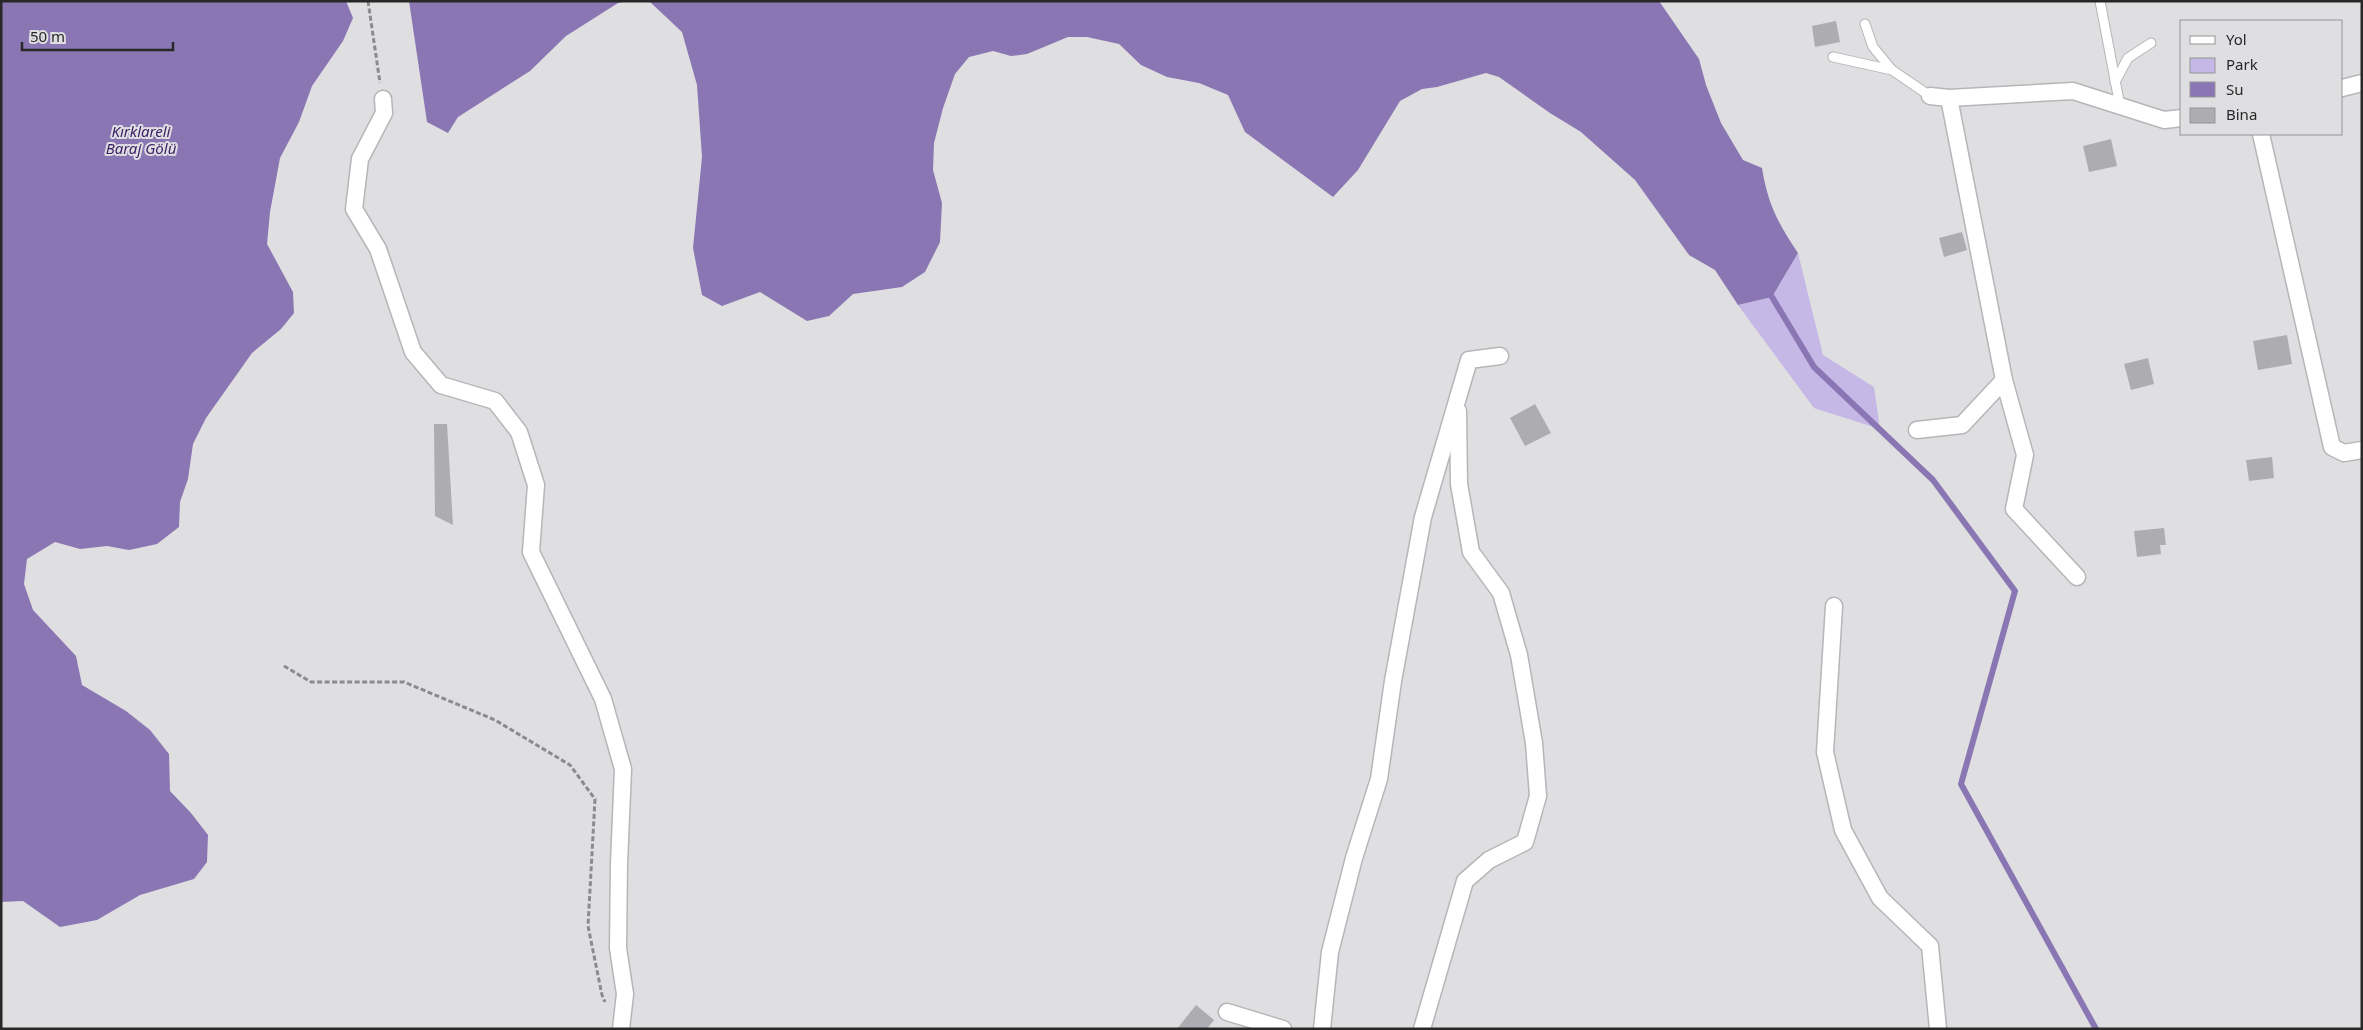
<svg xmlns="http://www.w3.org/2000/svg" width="2363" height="1030" font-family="'Noto Sans',sans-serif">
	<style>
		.green { fill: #c5b7e6 }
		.water { fill: #8a76b3 }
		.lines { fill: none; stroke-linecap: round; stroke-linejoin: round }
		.stream { stroke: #8a76b3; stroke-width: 6 }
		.building { fill: #adacb0 }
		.service-casing { stroke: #b6b5b8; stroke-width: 11 }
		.minor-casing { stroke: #b6b5b8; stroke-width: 19 }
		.path { stroke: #8b8a8c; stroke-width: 3; stroke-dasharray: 5 2.5; stroke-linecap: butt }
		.service { stroke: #fff; stroke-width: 9 }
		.minor { stroke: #fff; stroke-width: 16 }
		.labels { text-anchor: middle; stroke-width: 4; stroke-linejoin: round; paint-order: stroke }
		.water-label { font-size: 15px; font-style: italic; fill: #3b1b65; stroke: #dfdee1 }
	</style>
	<rect width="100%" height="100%" fill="#dfdee1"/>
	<polygon class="green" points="1798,253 1823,355 1874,387 1880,429 1814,408 1738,305 1772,297"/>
	<g class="water">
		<polygon points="1,1 346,1 353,18 343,41 312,86 299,122 280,158 270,212 267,244 293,292 294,313 281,329 252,353 206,418 193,444 188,479 180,502 179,527 157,544 129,550 107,546 80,549 55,542 27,559 24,584 33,610 76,656 82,685 126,711 150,730 169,754 170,791 191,813 208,835 207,862 194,879 140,895 97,920 60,927 23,901 1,902"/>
		<polygon points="409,1 628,1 618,3 566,36 530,71 458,117 448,133 427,122"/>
		<path d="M 649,1 L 1659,1 L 1699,59 L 1706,85 L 1721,123 L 1743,160 L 1762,168 C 1768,205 1778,223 1798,253 L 1772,297 L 1738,305 L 1715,270 L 1689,255 L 1635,180 L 1581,132 L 1550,113 L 1499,77 L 1486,73 L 1437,87 L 1422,89 L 1400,101 L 1358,170 L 1333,197 L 1245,132 L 1228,95 L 1199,83 L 1167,77 L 1141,65 L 1119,44 L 1087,37 L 1068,37 L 1027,54 L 1011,56 L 993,51 L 969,57 L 955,74 L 943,108 L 934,143 L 933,170 L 942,203 L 940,242 L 925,272 L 902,287 L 853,294 L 829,316 L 807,321 L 760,292 L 722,306 L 702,295 L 693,248 L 702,157 L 697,85 L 682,32 Z"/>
	</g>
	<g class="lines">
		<polyline class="stream" points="1772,297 1814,367 1933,480 2015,591 1961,784 2096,1029"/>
	</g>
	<g class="building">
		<polygon points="1836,21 1840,42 1815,47 1812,26"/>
		<polygon points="2111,139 2117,166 2089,172 2083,146"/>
		<polygon points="1962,232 1967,250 1944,257 1939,238"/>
		<polygon points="2287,335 2292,364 2258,370 2253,341"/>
		<polygon points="2148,358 2154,384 2131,390 2124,364"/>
		<polygon points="1535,404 1551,433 1525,446 1510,418"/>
		<polygon points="434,424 447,424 453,525 435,516"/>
		<polygon points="2272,457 2274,478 2249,481 2246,460"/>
		<polygon points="2164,528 2166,545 2160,545 2161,554 2137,557 2134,531"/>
		<polygon points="1196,1005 1214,1020 1207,1029 1177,1029"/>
	</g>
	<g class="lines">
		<g class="service-casing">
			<g id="service">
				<polyline points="2100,1 2120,106"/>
				<polyline points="1865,24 1873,47 1892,70"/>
				<polyline points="1833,57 1892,70 1930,96"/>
				<polyline points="2115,82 2128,58 2151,43"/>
			</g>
		</g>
		<g class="minor-casing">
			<g id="minor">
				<polyline points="2342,88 2362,83"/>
				<polyline points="1930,96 1949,98 2073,91 2164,120 2182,118"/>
				<polyline points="1949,98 2004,380 2025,455 2014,509 2077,577"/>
				<polyline points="383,99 384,113 360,159 354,209 378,249 413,352 441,385 495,401 519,432 536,485 531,552 603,699 623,769 619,864 618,948 625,994 621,1029"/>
				<polyline points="2261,134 2332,447 2344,453 2362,450"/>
				<polyline points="1917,430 1962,425 2004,380"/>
				<polyline points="1834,606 1825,752 1843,830 1880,898 1930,946 1938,1029"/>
				<polyline points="1227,1012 1283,1029"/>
				<polyline points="1322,1029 1330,952 1354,858 1379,779 1393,681 1423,517 1469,360 1500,356"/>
				<polyline points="1422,1029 1465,881 1489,860 1525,842 1538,796 1534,743 1519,655 1501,593 1471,552 1459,484 1458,411"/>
			</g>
		</g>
		<g class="path">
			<polyline points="368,1 380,83"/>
			<polyline points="284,666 311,682 404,682 495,720 570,765 595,799 588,926 602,995 605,1002"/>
		</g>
		<use href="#service" class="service"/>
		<use href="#minor" class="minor"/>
	</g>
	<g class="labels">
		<g class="water-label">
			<text x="141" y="137">Kırklareli<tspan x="141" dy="17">Baraj Gölü</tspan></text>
		</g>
	</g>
	<rect width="2363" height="1030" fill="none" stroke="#282829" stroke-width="5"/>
	<rect x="2180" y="20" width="162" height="115" fill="#dfdee1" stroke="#969597"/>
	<rect x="2190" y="36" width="25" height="8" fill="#ffffff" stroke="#969597"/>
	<text x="2226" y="45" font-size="15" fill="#282829">Yol</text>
	<rect x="2190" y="58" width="25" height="15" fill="#c5b7e6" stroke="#969597"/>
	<text x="2226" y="70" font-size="15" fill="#282829">Park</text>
	<rect x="2190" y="82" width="25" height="15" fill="#8a76b3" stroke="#969597"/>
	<text x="2226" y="95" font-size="15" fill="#282829">Su</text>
	<rect x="2190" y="108" width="25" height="15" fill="#adacb0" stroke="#969597"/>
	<text x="2226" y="120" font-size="15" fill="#282829">Bina</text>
	<path d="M22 42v8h151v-8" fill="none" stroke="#282829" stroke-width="2.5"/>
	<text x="30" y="42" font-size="15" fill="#282829" stroke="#dfdee1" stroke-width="4" paint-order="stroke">50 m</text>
</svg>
